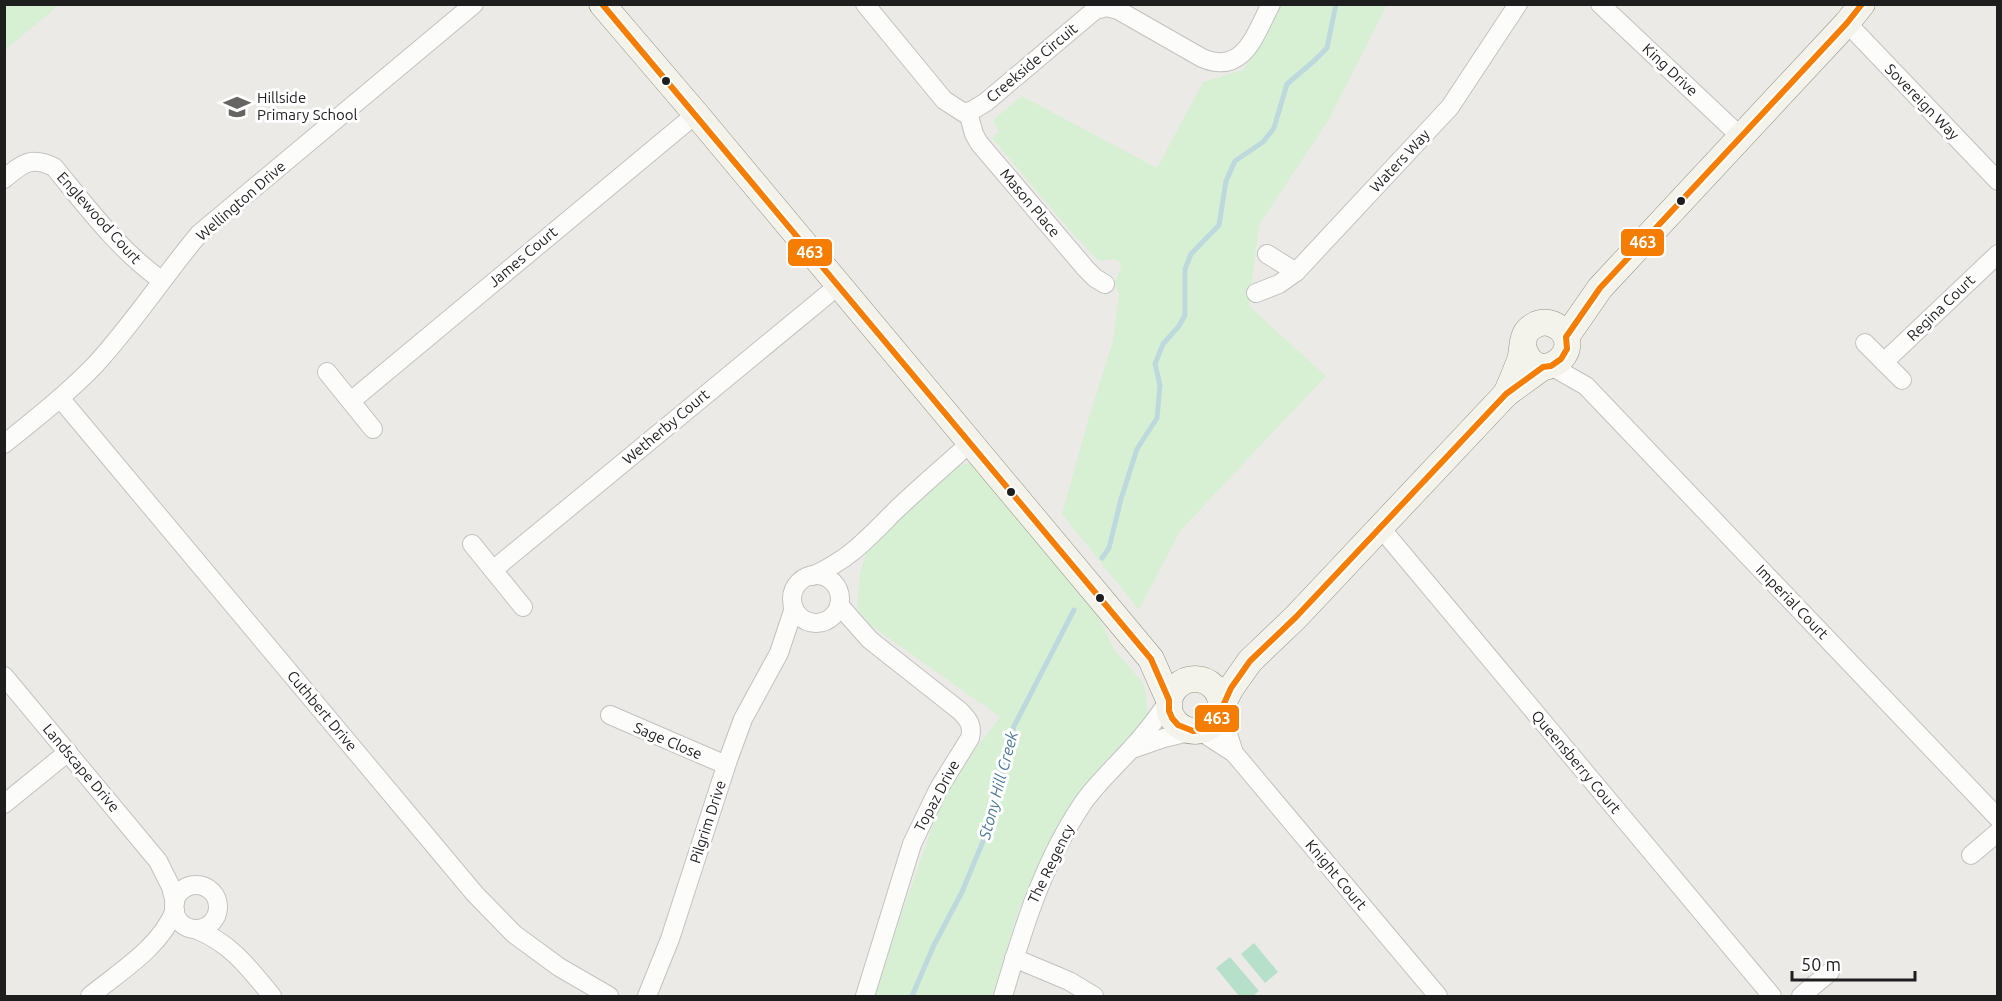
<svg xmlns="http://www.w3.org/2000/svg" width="2002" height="1001" font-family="Ubuntu,sans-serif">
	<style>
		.park { fill: #d7f0d4 }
		.pitch { fill: #b6e0ca }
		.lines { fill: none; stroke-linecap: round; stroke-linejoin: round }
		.stream { stroke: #bdd9dd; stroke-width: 5 }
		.street-casing { stroke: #c3c2c1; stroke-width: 20 }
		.secondary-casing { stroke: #959480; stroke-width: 27 }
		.street { stroke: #fcfcfb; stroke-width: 18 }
		.secondary { stroke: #f3f2eb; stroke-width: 26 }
		.bus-1-casing { stroke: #fff; stroke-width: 10 }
		.bus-1 { stroke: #f47d02; stroke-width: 6 }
		.bus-dot { fill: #1e1e1e; stroke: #fff; stroke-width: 2 }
		.labels { text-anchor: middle; stroke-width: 6; stroke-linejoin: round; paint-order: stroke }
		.street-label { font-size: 15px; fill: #1e1e1e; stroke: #fff }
		.poi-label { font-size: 15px; fill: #1e1e1e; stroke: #fff; text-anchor: start }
		.water-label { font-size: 16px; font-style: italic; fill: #4c7898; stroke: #fff }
		.line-badge { stroke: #fff; stroke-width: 2 }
		.badge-label { font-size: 16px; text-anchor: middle; font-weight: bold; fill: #fff }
	</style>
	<rect width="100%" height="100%" fill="#eceae7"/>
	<g class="park">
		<polygon points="5,4 59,4 59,5 5,50"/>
		<polygon points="1280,5 1387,5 1328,121 1259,225 1249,306 1326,376 1180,531 1139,610 1062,514 1088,420 1113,341 1119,295 1115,282 1121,267 1120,263 1114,259 1101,261 1097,259 1071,232 992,138 999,132 993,120 1022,96 1157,168 1203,82 1243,70"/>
		<polygon points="968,463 986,469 1088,594 1114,649 1144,684 1149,719 1105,761 1060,823 1018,912 992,996 873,996 937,813 959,771 1000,717 870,625 857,608 860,573 867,551 896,520 953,468"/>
	</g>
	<g class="pitch">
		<polygon points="1254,943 1278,972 1265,983 1241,954"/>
		<polygon points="1230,957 1259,991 1253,996 1239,996 1216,968"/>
	</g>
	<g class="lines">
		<g class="stream">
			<polyline points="1102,558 1109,548 1121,499 1137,449 1157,418 1160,385 1155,364 1163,344 1179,326 1185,315 1185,269 1191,254 1219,225 1226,181 1235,161 1263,142 1274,128 1287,84 1314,61 1327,48 1336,4"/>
			<polyline points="912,996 934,945 962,892 986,834 1014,726 1074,610"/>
		</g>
		<g class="street-casing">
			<g id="street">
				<path d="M 865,4 L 944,100 L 964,113 L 973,110 L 986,102 L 1095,10 L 1107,7 L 1118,10 L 1202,58 C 1244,76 1255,34 1271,4"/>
				<polyline points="1600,4 1740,136"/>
				<polyline points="1847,23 1998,181"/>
				<polyline points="968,112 974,134 979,143 1086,269 1095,278 1105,284"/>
				<path d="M 4,179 C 23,163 31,156 54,167 C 87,207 119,250 161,280"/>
				<polyline points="1267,254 1296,272"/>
				<polyline points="1256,293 1279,284 1296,272 1450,107 1518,4"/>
				<polyline points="1865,343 1902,380"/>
				<polyline points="1884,362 1998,254"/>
				<polyline points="1551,366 1586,386 1998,818"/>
				<polyline points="327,372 373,429"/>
				<polyline points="60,398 475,894 514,934 559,967 609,996"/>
				<polyline points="351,401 696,114"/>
				<path d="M 4,444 C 35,419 67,394 95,365 C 133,324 163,277 199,234 L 474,4"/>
				<polyline points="1380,527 1772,996"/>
				<polyline points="472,544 523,607"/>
				<polyline points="493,570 839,285"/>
				<circle cx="816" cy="599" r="24"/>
				<path d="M 812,576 C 850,559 867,539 895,511 C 919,488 945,466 970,443"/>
				<path d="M 839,605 L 870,640 L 960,711 C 969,720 973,726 970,738 L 939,788 L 912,844 L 865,996"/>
				<polyline points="4,676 158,861 171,887 175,903"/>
				<polyline points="1221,712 1234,753"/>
				<polyline points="610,715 726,765"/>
				<polyline points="1200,731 1234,753 1438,996"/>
				<polyline points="1132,749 1164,738 1193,731"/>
				<polyline points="4,804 68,752"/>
				<polyline points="1971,855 1998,832"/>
				<circle cx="196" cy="907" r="22"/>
				<path d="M 195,929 C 231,943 249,968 272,996"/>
				<polyline points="1014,958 1069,981 1094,996"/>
				<path d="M 90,996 C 119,972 160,948 175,910"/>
				<polyline points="647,996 670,939 728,760 743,719 779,653 794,608"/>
				<path d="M 1003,996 C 1023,929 1043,862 1083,803 C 1097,783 1115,767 1131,749 C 1145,734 1157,718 1168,702"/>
				<polyline points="1801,996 1830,972"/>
			</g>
		</g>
		<g class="secondary-casing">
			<g id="secondary">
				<polyline points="602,4 696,114 1151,659 1169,700"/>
				<polyline points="1566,337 1600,288 1847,23 1862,4"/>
				<path d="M 1506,394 C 1511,383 1516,371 1520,360 C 1523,351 1521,341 1526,333 C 1528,329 1533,326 1537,324 C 1544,321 1552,323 1558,327 C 1589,350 1535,392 1523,346"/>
				<circle cx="1195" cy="705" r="26"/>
				<polyline points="1221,707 1231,688 1250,661 1296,617 1506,394 1543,367"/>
			</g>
		</g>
		<use href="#street" class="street"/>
		<use href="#secondary" class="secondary"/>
		<g class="bus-1-casing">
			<polyline id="bus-1" points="602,4 1151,659 1169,700 1169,711 1172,718 1178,725 1193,731 1207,729 1217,719 1231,688 1250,661 1296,617 1506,394 1543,367 1551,366 1561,359 1567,349 1566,337 1600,288 1847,23 1862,4"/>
		</g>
		<use href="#bus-1" class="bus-1"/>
	</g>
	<defs>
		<g id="school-bare" transform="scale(2.07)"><path d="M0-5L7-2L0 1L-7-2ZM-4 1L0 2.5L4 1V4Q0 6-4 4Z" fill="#666564" stroke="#fff" stroke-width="2.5" paint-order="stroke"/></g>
	</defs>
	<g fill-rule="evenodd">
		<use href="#school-bare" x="237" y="107"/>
	</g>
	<g class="bus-dot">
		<circle cx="666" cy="81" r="5"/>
		<circle cx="1681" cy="201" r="5"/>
		<circle cx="1011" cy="492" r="5"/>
		<circle cx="1100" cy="598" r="5"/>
	</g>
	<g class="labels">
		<g class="street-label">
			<text transform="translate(1032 63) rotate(-40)" y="5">Creekside Circuit</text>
			<text transform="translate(1670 70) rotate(43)" y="5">King Drive</text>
			<text transform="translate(1922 102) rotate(46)" y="5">Sovereign Way</text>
			<text transform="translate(1400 161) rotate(-47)" y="5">Waters Way</text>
			<text transform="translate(241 201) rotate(-41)" y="5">Wellington Drive</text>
			<text transform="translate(1030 203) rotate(50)" y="5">Mason Place</text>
			<text transform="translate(99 218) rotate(48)" y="5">Englewood Court</text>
			<text transform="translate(523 257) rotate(-40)" y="5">James Court</text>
			<text transform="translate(1941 308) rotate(-44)" y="5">Regina Court</text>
			<text transform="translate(666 427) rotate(-40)" y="5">Wetherby Court</text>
			<text transform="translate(1792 602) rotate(46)" y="5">Imperial Court</text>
			<text transform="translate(322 711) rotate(50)" y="5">Cuthbert Drive</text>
			<text transform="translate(668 741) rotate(23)" y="5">Sage Close</text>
			<text transform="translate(1576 762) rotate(50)" y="5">Queensberry Court</text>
			<text transform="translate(81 768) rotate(50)" y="5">Landscape Drive</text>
			<text transform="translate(937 796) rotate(-62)" y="5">Topaz Drive</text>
			<text transform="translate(708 822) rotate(-72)" y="5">Pilgrim Drive</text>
			<text transform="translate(1051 864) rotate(-64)" y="5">The Regency</text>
			<text transform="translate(1336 875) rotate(50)" y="5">Knight Court</text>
		</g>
		<g class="poi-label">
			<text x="257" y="103">Hillside<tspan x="257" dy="17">Primary School</tspan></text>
		</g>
		<g class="water-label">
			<text transform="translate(998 785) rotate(-75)" y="6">Stony Hill Creek</text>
		</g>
	</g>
	<g class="line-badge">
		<rect x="1620" y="228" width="45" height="29" rx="6" fill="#f47d02"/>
		<rect x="787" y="238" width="46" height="29" rx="6" fill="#f47d02"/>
		<rect x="1194" y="704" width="46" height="29" rx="6" fill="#f47d02"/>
	</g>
	<g class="badge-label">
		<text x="1643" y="248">463</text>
		<text x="810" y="258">463</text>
		<text x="1217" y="724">463</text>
	</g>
	<rect width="2002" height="1001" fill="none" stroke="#1e1e1e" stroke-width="12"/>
	<path d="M1792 971v9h123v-9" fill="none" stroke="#1e1e1e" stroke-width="3"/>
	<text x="1801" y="971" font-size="18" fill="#1e1e1e" stroke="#ffffff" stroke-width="4.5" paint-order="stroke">50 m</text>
</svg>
